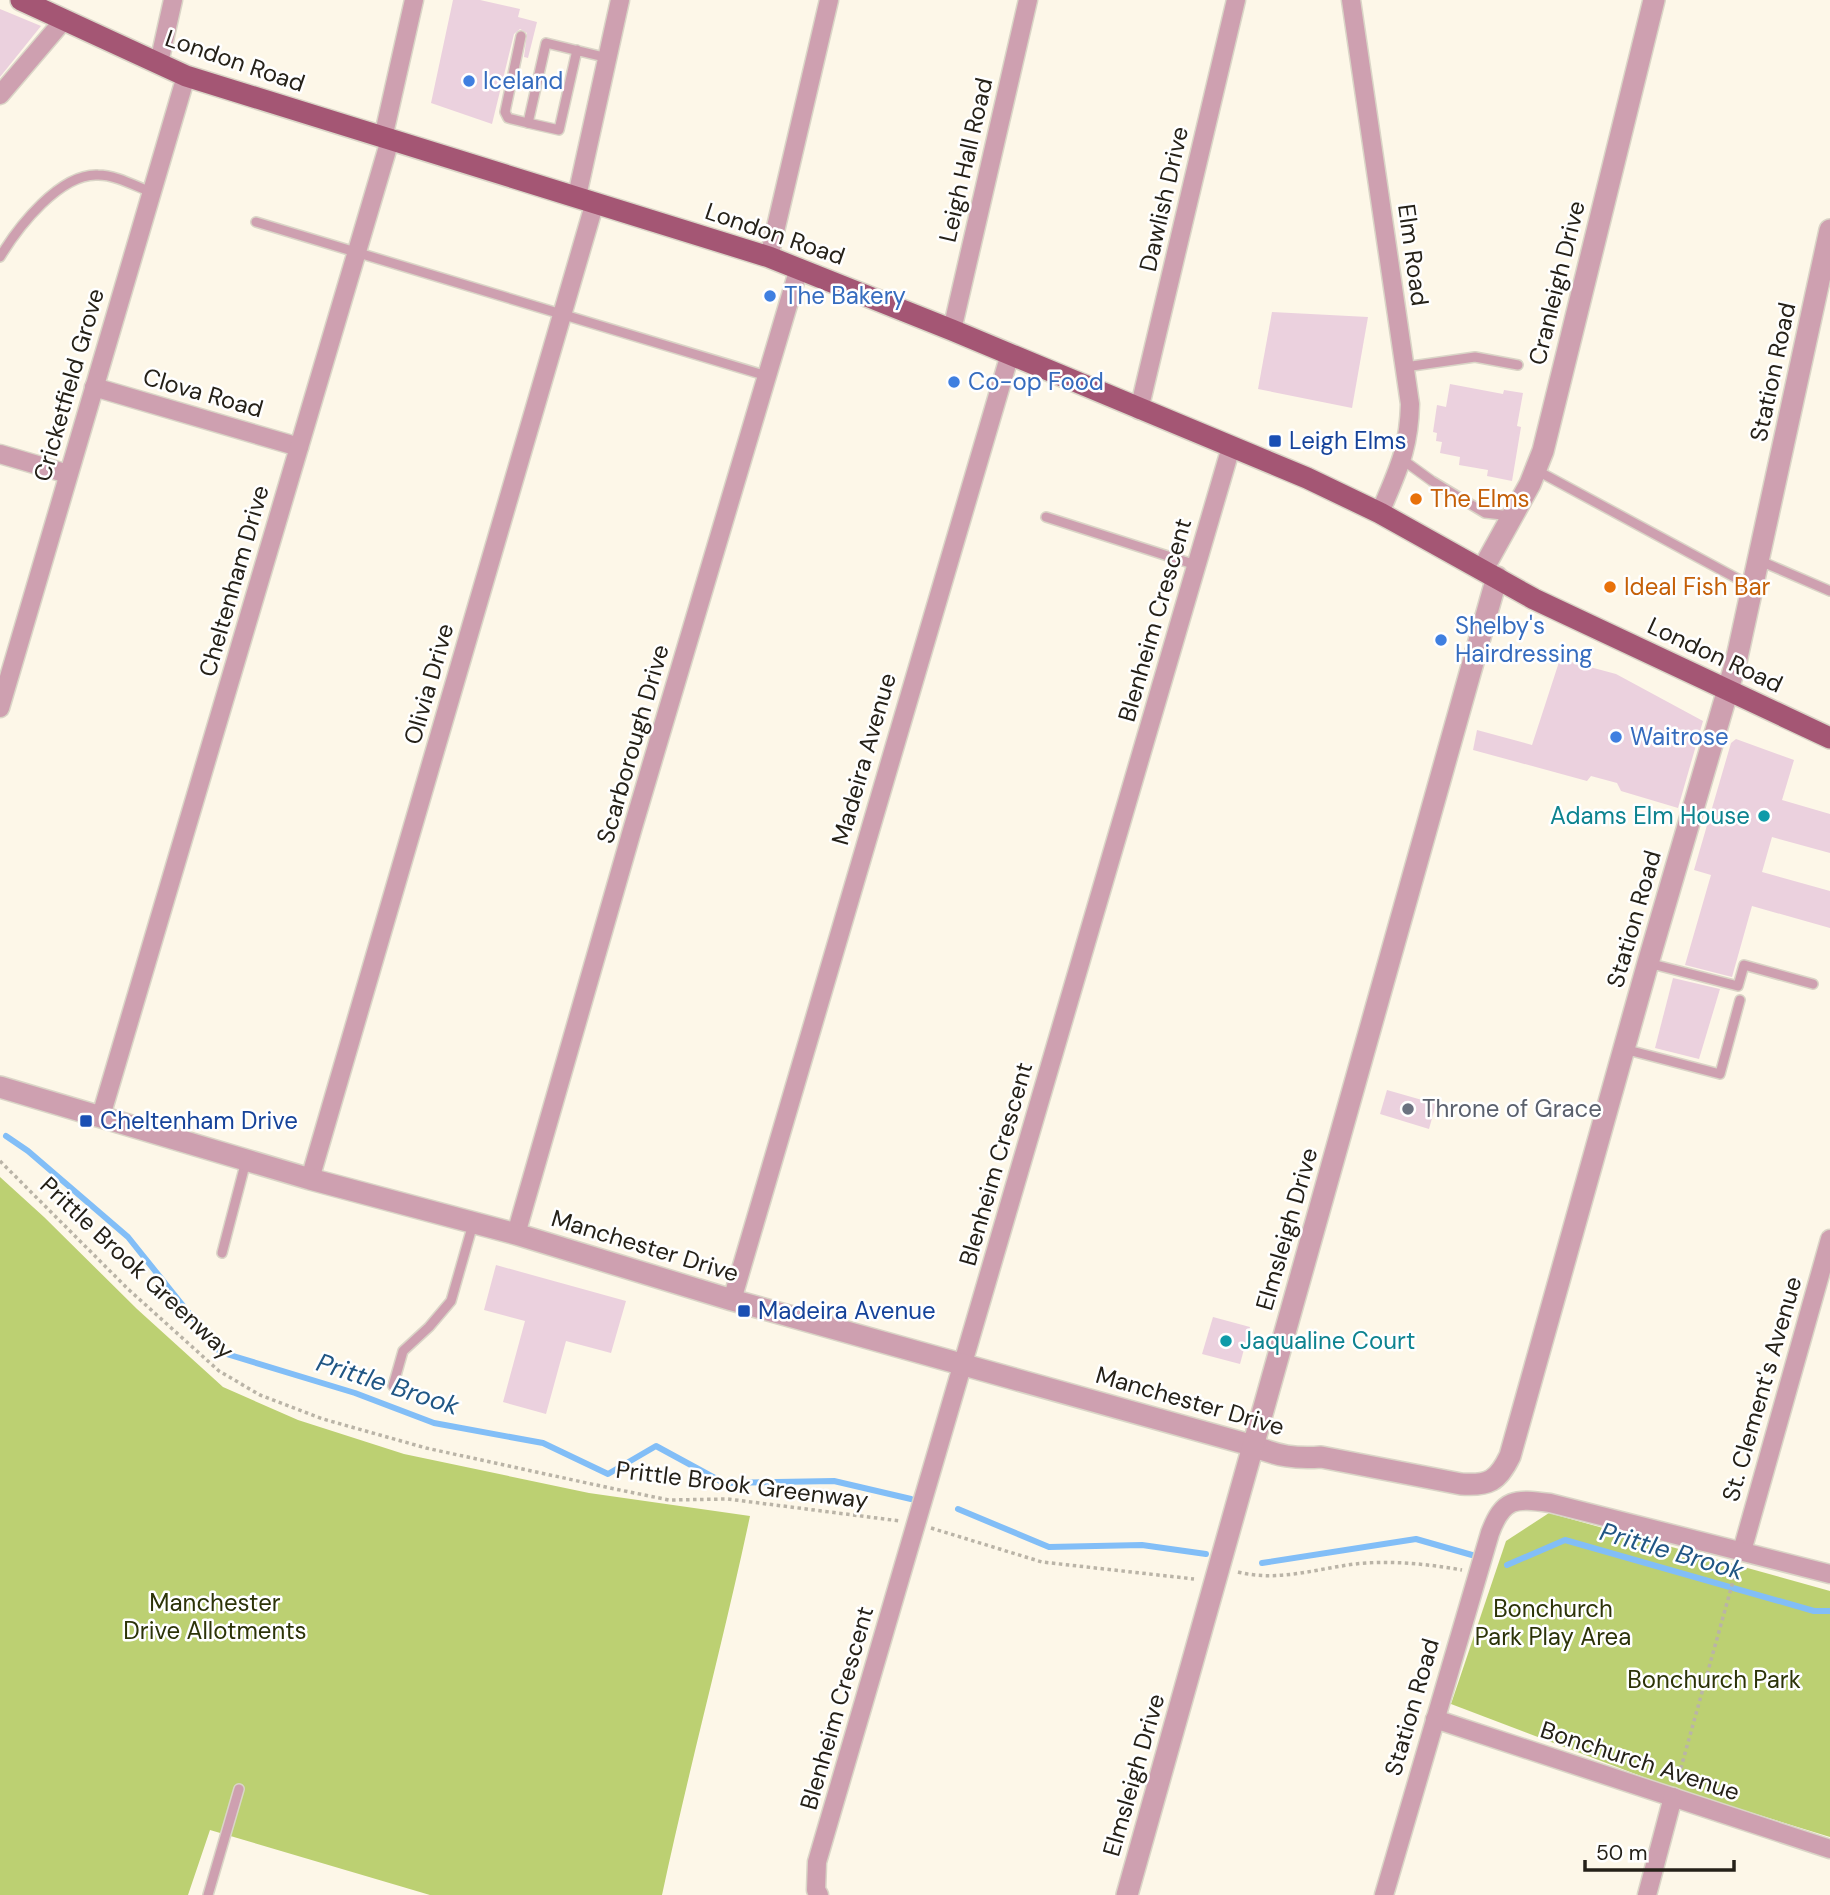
<svg xmlns="http://www.w3.org/2000/svg" width="1830" height="1895" font-family="'DM Sans',sans-serif">
	<style>
		.green { fill: #bcd072 }
		.lines { fill: none; stroke-linecap: round; stroke-linejoin: round }
		.stream { stroke: #82bef7; stroke-width: 6 }
		.building { fill: #ebd1de }
		.service-casing { stroke: #dad5c7; stroke-width: 12 }
		.minor-casing { stroke: #dad5c7; stroke-width: 21 }
		.tertiary-casing { stroke: #dad5c7; stroke-width: 24 }
		.primary-casing { stroke: #dad5c7; stroke-width: 24 }
		.path { stroke: #bab4a7; stroke-width: 3.5; stroke-dasharray: 3.5 3.5; stroke-linecap: butt }
		.service { stroke: #cea0b0; stroke-width: 9 }
		.minor { stroke: #cea0b0; stroke-width: 18 }
		.tertiary { stroke: #cea0b0; stroke-width: 21 }
		.primary { stroke: #a45674; stroke-width: 21 }
		.shop-dot { fill: #3f7fe0; stroke: #fff; stroke-width: 2.5 }
		.transit-dot { fill: #1a4fb4; stroke: #fff; stroke-width: 2.5 }
		.food-dot { fill: #e8710a; stroke: #fff; stroke-width: 2.5 }
		.culture-dot { fill: #0f9aa8; stroke: #fff; stroke-width: 2.5 }
		.worship-dot { fill: #6b7280; stroke: #fff; stroke-width: 2.5 }
		.labels { text-anchor: middle; stroke-width: 5; stroke-linejoin: round; paint-order: stroke }
		.street-label { font-size: 24px; fill: #252118; stroke: #fff }
		.shop-label { font-size: 24px; fill: #366cbe; stroke: #fff; text-anchor: start }
		.transit-label { font-size: 24px; fill: #164399; stroke: #fff; text-anchor: start }
		.food-label { font-size: 24px; fill: #c56008; stroke: #fff; text-anchor: start }
		.culture-label { font-size: 24px; fill: #0d838f; stroke: #fff; text-anchor: end }
		.worship-label { font-size: 24px; fill: #5b616d; stroke: #fff; text-anchor: start }
		.park-label { font-size: 24px; fill: #2c3308; stroke: #fff }
		.water-label { font-size: 26px; font-style: italic; fill: #205684; stroke: #fff }
	</style>
	<rect width="100%" height="100%" fill="#fdf7e8"/>
	<g class="green">
		<path d="M 0,1177 L 44,1217 L 137,1309 L 223,1387 L 298,1420 L 404,1454 L 589,1493 L 750,1516 C 723,1643 689,1768 662,1895 L 430,1895 L 210,1830 L 188,1895 L 0,1895 Z"/>
		<polygon points="1549,1513 1830,1591 1830,1837 1675,1789 1451,1704 1506,1541"/>
	</g>
	<g class="lines">
		<g class="stream">
			<polyline points="6,1136 28,1151 128,1237 220,1352 355,1393 434,1423 543,1443 608,1474 656,1446 724,1483 834,1481 911,1499"/>
			<polyline points="958,1509 1049,1547 1142,1545 1206,1554"/>
			<polyline points="1262,1563 1416,1539 1472,1555"/>
			<polyline points="1507,1565 1565,1540 1814,1611 1830,1611"/>
		</g>
	</g>
	<g class="building">
		<polygon points="453,0 480,0 520,9 518,17 537,22 528,58 524,57 527,33 520,29 514,34 492,124 431,103"/>
		<polygon points="0,9 41,26 0,77"/>
		<polygon points="1272,312 1368,317 1352,408 1258,389"/>
		<polygon points="1450,384 1503,394 1504,390 1523,393 1517,426 1521,427 1512,481 1487,476 1488,470 1459,465 1460,457 1440,453 1442,442 1436,441 1437,433 1433,432 1437,405 1446,407"/>
		<polygon points="1560,659 1616,674 1703,721 1678,808 1621,791 1617,783 1591,776 1587,781 1473,750 1477,730 1532,745"/>
		<polygon points="1736,739 1794,760 1782,800 1830,814 1830,853 1772,837 1762,872 1830,891 1830,928 1752,906 1732,977 1685,965 1711,875 1694,870 1731,743"/>
		<polygon points="1673,978 1720,989 1699,1059 1655,1048"/>
		<polygon points="1387,1090 1436,1104 1429,1129 1380,1114"/>
		<polygon points="496,1265 626,1301 611,1353 566,1341 546,1414 503,1402 525,1321 484,1310"/>
		<polygon points="1213,1317 1250,1327 1240,1364 1202,1354"/>
	</g>
	<g class="lines">
		<g class="service-casing">
			<g id="service">
				<polyline points="521,36 505,112 508,118 528,123"/>
				<polyline points="577,50 559,130 528,123 546,43 608,58"/>
				<polyline points="256,222 767,376"/>
				<path d="M 0,257 C 18,227 60,173 98,175 C 116,175 135,186 151,192"/>
				<polyline points="1405,367 1475,357 1518,365"/>
				<polyline points="1403,460 1432,481 1485,513 1511,516"/>
				<polyline points="1536,470 1751,586"/>
				<polyline points="1046,517 1196,565"/>
				<polyline points="1758,560 1830,591"/>
				<polyline points="1648,963 1738,986 1744,965 1813,984"/>
				<polyline points="1624,1049 1720,1074 1740,1000"/>
				<polyline points="222,1253 246,1161"/>
				<polyline points="393,1386 403,1351 429,1327 451,1301 473,1224"/>
				<polyline points="208,1895 239,1789"/>
			</g>
		</g>
		<g class="minor-casing">
			<g id="minor">
				<path d="M 1351,0 L 1410,404 C 1409,451 1397,471 1380,513"/>
				<polyline points="159,63 173,0"/>
				<polyline points="0,95 63,21"/>
				<polyline points="383,138 414,0"/>
				<polyline points="577,196 620,0"/>
				<polyline points="769,257 829,0"/>
				<polyline points="952,330 1028,0"/>
				<polyline points="94,387 299,447"/>
				<polyline points="1139,410 1236,0"/>
				<polyline points="0,454 68,474"/>
				<polyline points="0,708 186,76"/>
				<polyline points="101,1116 390,140"/>
				<polyline points="310,1179 595,202"/>
				<polyline points="516,1234 633,827 799,268"/>
				<polyline points="732,1300 1010,354"/>
				<polyline points="1742,1551 1830,1239"/>
				<polyline points="1435,1719 1830,1849"/>
				<polyline points="819,1895 816,1890 817,1862 1231,447"/>
				<path d="M 1384,1895 L 1490,1533 C 1503,1498 1515,1498 1550,1503 L 1830,1574"/>
				<polyline points="1647,1895 1673,1797"/>
			</g>
		</g>
		<g class="tertiary-casing">
			<g id="tertiary">
				<polyline points="1483,569 1530,484 1543,451 1654,0"/>
				<path d="M 0,1087 L 310,1179 L 516,1234 L 732,1300 L 1254,1446 C 1277,1456 1296,1459 1321,1457 L 1461,1484 C 1489,1486 1498,1481 1510,1456 L 1648,963 L 1736,662 L 1830,230"/>
				<polyline points="1127,1895 1497,577"/>
			</g>
		</g>
		<g class="primary-casing">
			<polyline id="primary" points="21,0 186,76 769,257 952,330 1307,478 1380,513 1534,599 1830,738"/>
		</g>
		<g class="path">
			<polyline points="0,1161 128,1289 219,1371 260,1395 323,1419 426,1448 610,1488 669,1500 728,1499 900,1521"/>
			<polyline points="931,1528 1042,1562 1194,1579"/>
			<path d="M 1238,1572 C 1278,1582 1315,1569 1355,1564 C 1391,1560 1427,1564 1462,1570"/>
			<polyline points="1677,1782 1737,1567"/>
		</g>
		<use href="#service" class="service"/>
		<use href="#minor" class="minor"/>
		<use href="#tertiary" class="tertiary"/>
		<use href="#primary" class="primary"/>
	</g>
	<g class="shop-dot">
		<circle cx="469" cy="81" r="7"/>
		<circle cx="770" cy="296" r="7"/>
		<circle cx="954" cy="382" r="7"/>
		<circle cx="1441" cy="640" r="7"/>
		<circle cx="1616" cy="737" r="7"/>
	</g>
	<g class="transit-dot">
		<rect x="1268" y="434" width="14" height="14" rx="3.5"/>
		<rect x="79" y="1114" width="14" height="14" rx="3.5"/>
		<rect x="737" y="1304" width="14" height="14" rx="3.5"/>
	</g>
	<g class="food-dot">
		<circle cx="1416" cy="499" r="7"/>
		<circle cx="1610" cy="587" r="7"/>
	</g>
	<g class="culture-dot">
		<circle cx="1764" cy="816" r="7"/>
		<circle cx="1226" cy="1341" r="7"/>
	</g>
	<circle class="worship-dot" cx="1408" cy="1109" r="7"/>
	<g class="labels">
		<g class="street-label">
			<text transform="translate(235 61) rotate(19)" y="8">London Road</text>
			<text transform="translate(966 160) rotate(-77)" y="8">Leigh Hall Road</text>
			<text transform="translate(1164 199) rotate(-77)" y="8">Dawlish Drive</text>
			<text transform="translate(775 234) rotate(19)" y="8">London Road</text>
			<text transform="translate(1413 255) rotate(82)" y="8">Elm Road</text>
			<text transform="translate(1557 283) rotate(-76)" y="8">Cranleigh Drive</text>
			<text transform="translate(1773 372) rotate(-78)" y="8">Station Road</text>
			<text transform="translate(69 385) rotate(-74)" y="8">Cricketfield Grove</text>
			<text transform="translate(203 393) rotate(16)" y="8">Clova Road</text>
			<text transform="translate(234 581) rotate(-74)" y="8">Cheltenham Drive</text>
			<text transform="translate(1155 620) rotate(-74)" y="8">Blenheim Crescent</text>
			<text transform="translate(1715 655) rotate(25)" y="8">London Road</text>
			<text transform="translate(429 684) rotate(-74)" y="8">Olivia Drive</text>
			<text transform="translate(633 744) rotate(-74)" y="8">Scarborough Drive</text>
			<text transform="translate(864 759) rotate(-74)" y="8">Madeira Avenue</text>
			<text transform="translate(1634 919) rotate(-74)" y="8">Station Road</text>
			<text transform="translate(996 1164) rotate(-74)" y="8">Blenheim Crescent</text>
			<text transform="translate(1287 1229) rotate(-74)" y="8">Elmsleigh Drive</text>
			<text transform="translate(645 1246) rotate(17)" y="8">Manchester Drive</text>
			<text transform="translate(137 1268) rotate(43)" y="8">Prittle Brook Greenway</text>
			<text transform="translate(1762 1389) rotate(-74)" y="8">St. Clement's Avenue</text>
			<text transform="translate(1190 1401) rotate(16)" y="8">Manchester Drive</text>
			<text transform="translate(742 1485) rotate(7)" y="8">Prittle Brook Greenway</text>
			<text transform="translate(1412 1707) rotate(-74)" y="8">Station Road</text>
			<text transform="translate(837 1708) rotate(-74)" y="8">Blenheim Crescent</text>
			<text transform="translate(1640 1761) rotate(18)" y="8">Bonchurch Avenue</text>
			<text transform="translate(1134 1775) rotate(-74)" y="8">Elmsleigh Drive</text>
		</g>
		<g class="shop-label">
			<text x="483" y="89">Iceland</text>
			<text x="784" y="304">The Bakery</text>
			<text x="968" y="390">Co-op Food</text>
			<text x="1455" y="634">Shelby's<tspan x="1455" dy="28">Hairdressing</tspan></text>
			<text x="1630" y="745">Waitrose</text>
		</g>
		<g class="transit-label">
			<text x="1289" y="449">Leigh Elms</text>
			<text x="100" y="1129">Cheltenham Drive</text>
			<text x="758" y="1319">Madeira Avenue</text>
		</g>
		<g class="food-label">
			<text x="1430" y="507">The Elms</text>
			<text x="1624" y="595">Ideal Fish Bar</text>
		</g>
		<g class="culture-label">
			<text x="1750" y="824">Adams Elm House</text>
			<text x="1240" y="1349" text-anchor="start">Jaqualine Court</text>
		</g>
		<g class="worship-label">
			<text x="1422" y="1117">Throne of Grace</text>
		</g>
		<g class="park-label">
			<text x="215" y="1611">Manchester<tspan x="215" dy="28">Drive Allotments</tspan></text>
			<text x="1553" y="1617">Bonchurch<tspan x="1553" dy="28">Park Play Area</tspan></text>
			<text x="1714" y="1688">Bonchurch Park</text>
		</g>
		<g class="water-label">
			<text transform="translate(388 1384) rotate(18)" y="9">Prittle Brook</text>
			<text transform="translate(1672 1551) rotate(16)" y="9">Prittle Brook</text>
		</g>
	</g>
	<path d="M1585 1860v10h149v-10" fill="none" stroke="#252118" stroke-width="3.5"/>
	<text x="1596" y="1860" font-size="21" fill="#252118" stroke="#ffffff" stroke-width="5" paint-order="stroke">50 m</text>
</svg>
